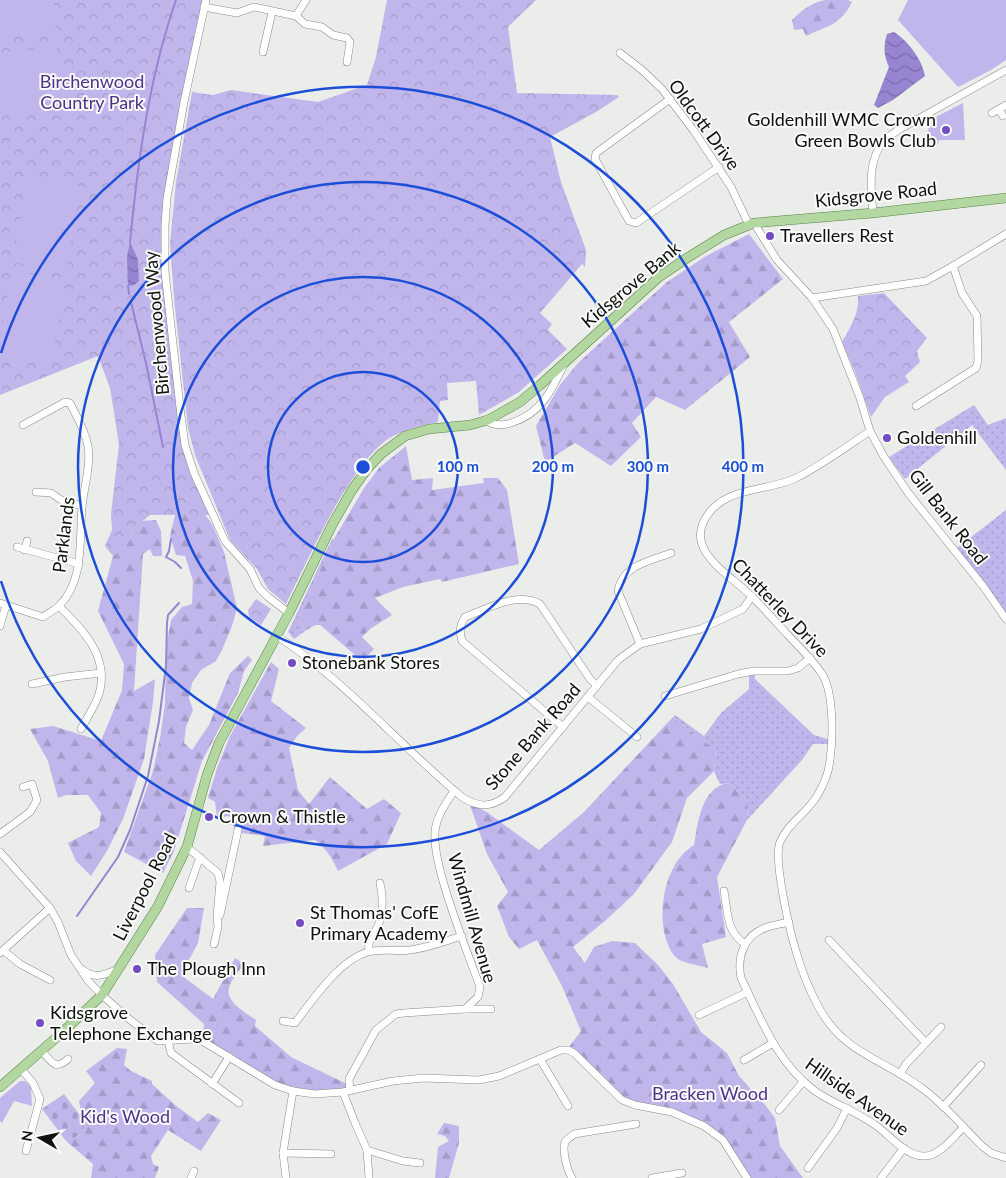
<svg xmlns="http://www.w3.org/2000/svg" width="1006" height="1178" font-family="Lato,sans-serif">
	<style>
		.grass { fill: url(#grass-dots) }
		.forest { fill: url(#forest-firs) }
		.cemetery { fill: url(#cemetery-stones) }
		.park { fill: url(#park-crowns) }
		.garden { fill: #c1b6ec }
		.water { fill: url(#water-waves) }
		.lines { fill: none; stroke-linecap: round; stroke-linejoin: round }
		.stream { stroke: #9785d2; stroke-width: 2 }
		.minor-casing { stroke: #898b88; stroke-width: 8 }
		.major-casing { stroke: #588046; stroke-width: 10 }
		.minor { stroke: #fff; stroke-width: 7 }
		.major { stroke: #b3d7a1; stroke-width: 9 }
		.ring { fill: none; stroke: #1d4ed8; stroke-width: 2.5 }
		.poi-dot { fill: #734cc5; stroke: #f8fbf7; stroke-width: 2 }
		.labels { text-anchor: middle; stroke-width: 4; stroke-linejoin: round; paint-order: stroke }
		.park-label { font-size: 18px; fill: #4f318c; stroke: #f8fbf7 }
		.poi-label { font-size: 18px; fill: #0f100f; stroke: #f8fbf7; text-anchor: start }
		.street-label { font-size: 18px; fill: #0f100f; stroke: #f8fbf7 }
		.centre { fill: #1d4ed8; stroke: #f8fbf7; stroke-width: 2.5 }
		.ring-label { font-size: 15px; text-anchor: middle; font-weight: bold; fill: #1d4ed8; stroke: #f8fbf7; stroke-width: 4; stroke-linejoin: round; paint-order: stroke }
	</style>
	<defs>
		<pattern id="grass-dots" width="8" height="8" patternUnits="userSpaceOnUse" patternTransform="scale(1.25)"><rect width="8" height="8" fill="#c1b6ec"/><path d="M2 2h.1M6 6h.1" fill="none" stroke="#a59bc9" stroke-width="1.8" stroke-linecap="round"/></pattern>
		<pattern id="forest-firs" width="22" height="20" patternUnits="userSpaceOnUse" patternTransform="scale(1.25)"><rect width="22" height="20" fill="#c1b6ec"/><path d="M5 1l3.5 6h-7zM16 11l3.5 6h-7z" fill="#a59bc9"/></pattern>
		<pattern id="cemetery-stones" width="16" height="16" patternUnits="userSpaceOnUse" patternTransform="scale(1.25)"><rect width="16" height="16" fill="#c1b6ec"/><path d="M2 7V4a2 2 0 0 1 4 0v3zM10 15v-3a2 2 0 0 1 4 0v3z" fill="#a59bc9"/></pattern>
		<pattern id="park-crowns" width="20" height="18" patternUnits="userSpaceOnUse" patternTransform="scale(1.25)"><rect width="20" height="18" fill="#c1b6ec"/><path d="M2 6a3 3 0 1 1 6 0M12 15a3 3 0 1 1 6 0" fill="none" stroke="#a59bc9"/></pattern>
		<pattern id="water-waves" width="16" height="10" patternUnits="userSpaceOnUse" patternTransform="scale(1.25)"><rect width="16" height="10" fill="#9785d2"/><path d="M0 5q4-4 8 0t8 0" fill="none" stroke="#7a6ba9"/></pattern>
	</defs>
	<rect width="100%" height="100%" fill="#ebedea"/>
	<g class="grass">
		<polygon points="974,405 988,425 1006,418 1006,470 972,425 905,479 889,457"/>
		<polygon points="1006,510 1006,613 957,548"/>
		<polygon points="332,539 334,539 298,619 305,631 294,639 288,632"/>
		<polygon points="754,671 755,679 814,735 831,740 831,744 813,744 802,760 747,820 748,801 729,783 720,784 714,771 716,749 700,739 673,717 675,715 704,736 721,713 749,689 749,672"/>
	</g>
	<g class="forest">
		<path d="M 825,0 L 848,0 L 852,2 C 841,25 827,26 806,36 L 803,29 L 794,30 L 792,20 C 802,10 811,3 825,0 Z"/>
		<polygon points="749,234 783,279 729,322 750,357 685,410 656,397 632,423 641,437 611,466 575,443 545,462 536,426 560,385 578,363 625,320 667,282 706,256"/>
		<polygon points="406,446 412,480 433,478 432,490 484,483 483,478 498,478 507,490 519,564 442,582 440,579 403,587 375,598 392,615 370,629 362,637 374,649 362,661 320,625 315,625 305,631 298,619 334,539 364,488 379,468"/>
		<polygon points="175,515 205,515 212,524 224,552 237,608 232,626 222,650 216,661 201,670 192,683 189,698 193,710 186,727 184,743 192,750 209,725 230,673 248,656 252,660 244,671 238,693 202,761 174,851 163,873 124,852 153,771 160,738 165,704 166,648 171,620 182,607 192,604 193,581 185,556 176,555 170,536"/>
		<polygon points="156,520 161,531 162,556 153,556 150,549 143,554 134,691 155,679 153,702 144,759 123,819 107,851 91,876 76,861 68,843 99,827 101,813 88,795 66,795 58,798 48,761 30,729 53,726 101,741 122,690 124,664 98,611 113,556 127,544 134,528 141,521"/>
		<path d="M 271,662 L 279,669 L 271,701 L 306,728 L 297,736 L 289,748 L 298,790 L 309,804 L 330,777 L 367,809 L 384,799 L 401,813 L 387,844 L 338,871 C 332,858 326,848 315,840 L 263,846 L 265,836 L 234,832 L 233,817 L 226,816 L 220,820 L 217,817 L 215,802 L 208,798 L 217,768 L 230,736 Z"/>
		<polygon points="673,717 700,739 716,749 714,771 687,798 672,842 634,894 605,921 573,947 585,963 594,947 612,941 635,943 658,965 673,984 701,1032 727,1053 739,1076 766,1106 775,1118 780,1146 803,1178 751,1178 724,1138 704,1126 622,1098 568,1048 581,1031 562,986 537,940 519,949 509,937 497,906 508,892 487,854 469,802 488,813 539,850 584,812"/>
		<path d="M 729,783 L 748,801 L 747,820 L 717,877 L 726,937 L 702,944 L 708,968 C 699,965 686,964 678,959 C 672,955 668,946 666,939 C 658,913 664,875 682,855 C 685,851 690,848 694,845 C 698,822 701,787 729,783 Z"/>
		<path d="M 187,908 L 204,908 L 198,943 L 181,975 L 213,999 L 235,958 L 244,964 C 239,971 231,980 229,988 C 225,1002 247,1013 256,1020 L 255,1026 L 291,1057 L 349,1085 L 350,1091 L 315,1094 L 275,1085 L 202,1041 L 204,1024 L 157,982 L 155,955 Z"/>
		<polygon points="117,1048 127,1049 124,1065 131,1071 152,1081 152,1084 175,1105 198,1122 208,1113 221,1120 201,1151 168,1130 151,1156 153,1164 159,1167 155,1178 91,1178 93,1164 66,1141 85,1133 79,1101 95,1083 86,1071"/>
		<polygon points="444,1123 459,1126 459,1143 449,1178 435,1178 438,1147 449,1141 445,1136 437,1134"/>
	</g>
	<polygon class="cemetery" points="64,1094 82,1118 85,1133 66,1141 42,1109"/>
	<g class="park">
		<polygon points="0,0 206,0 167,198 165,260 186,447 213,515 150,515 134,528 127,544 113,556 105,546 112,530 111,514 119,444 110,388 98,356 0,395"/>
		<path d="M 387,0 L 536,0 L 508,27 L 517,93 L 617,95 L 619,97 L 596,112 L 550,137 L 561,182 L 586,250 L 585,267 L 582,264 L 540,313 L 552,324 L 548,330 L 567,349 L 519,392 L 479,415 L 476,381 L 447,383 L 448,400 L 440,401 L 438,422 C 420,426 404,429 388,439 C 349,466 308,560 286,604 L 268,589 L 257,569 L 230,540 L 195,455 L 188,428 L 174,298 L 170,243 L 176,182 L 192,92 L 213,95 L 231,90 L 318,102 L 367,85 L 376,57 Z"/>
		<path d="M 884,293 L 927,338 L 917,351 L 920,362 L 905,376 L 909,382 L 885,397 L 871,417 L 855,372 L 842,342 C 850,328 860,312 858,296 Z"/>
		<polygon points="256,599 271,609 261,625 249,617 248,610"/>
	</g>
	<g class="garden">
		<polygon points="0,0 53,0 56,30 0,35"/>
		<polygon points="908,0 1006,0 1006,60 991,70 958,87 898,20"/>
		<polygon points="57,47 64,108 0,115 0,53"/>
		<polygon points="963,103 965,140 939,140 938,144 929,144 928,121"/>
		<polygon points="27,178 81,187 66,271 13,262"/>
		<polygon points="12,271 65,280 51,364 0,355 0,338"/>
		<polygon points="20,1081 25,1081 31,1087 32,1106 14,1101 2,1123 0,1121 0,1098"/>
	</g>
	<g class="water">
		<path d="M 894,32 C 908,41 922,59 925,76 L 893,100 L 878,108 L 874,105 L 889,67 C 884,56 883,46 887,34 Z"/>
		<polygon points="130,242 138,260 139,281 134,285 128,286 127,257"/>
	</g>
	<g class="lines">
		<g class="stream">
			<path d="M 130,242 C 138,160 149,78 176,0"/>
			<polyline points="128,286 129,294"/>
			<polyline points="131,302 146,363 163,447"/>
			<polyline points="171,539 169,551 166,557 175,562 181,568"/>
			<polyline points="77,916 118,857 130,830 148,776 159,721 166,666 167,623 168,615 179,603"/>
		</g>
		<g class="minor-casing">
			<g id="minor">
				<polyline points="206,0 184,102 167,198 165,225 165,272 181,416 185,445 194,473 225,541 250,569 259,588 268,597 289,613"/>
				<polyline points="204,7 237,13 254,7 296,16 305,24 322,27 333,35 347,38 350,42 347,62"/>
				<polyline points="296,16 306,0"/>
				<polyline points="263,52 272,12"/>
				<polyline points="620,53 642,70 662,89 694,131 731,187 749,225"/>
				<polyline points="670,99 596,153 595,159 629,221 636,223 719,167"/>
				<polyline points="999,109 1003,116"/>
				<polyline points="992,113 1006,105"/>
				<path d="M 873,213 C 871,189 867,161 884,141 C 888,136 894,133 900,129 L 1006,70"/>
				<polyline points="754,223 777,260 812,298 833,329 860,398 870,431 884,457 909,494 983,586 1006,619"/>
				<polyline points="812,298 926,281 953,266 1006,234"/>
				<polyline points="916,406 976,368 978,361 977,316 962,293 953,266"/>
				<path d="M 485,420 C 494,426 502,426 511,423 C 541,414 552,390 564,364"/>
				<path d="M 870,431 C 846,447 822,465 796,478 C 765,493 720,485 703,523 C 699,532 700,542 705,551 C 715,568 736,581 750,595 C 763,607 775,621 787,634 C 799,647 812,659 822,674 C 834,692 833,738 830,760 C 829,773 823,786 817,796 C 807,813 788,823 780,842 C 773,859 790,932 796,951 C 801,969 809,989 818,1006 C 843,1054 884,1059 923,1089 C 945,1105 963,1127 982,1146 L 991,1153 L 1006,1158"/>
				<polyline points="36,492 51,493 61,500 82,506"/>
				<polyline points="17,547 79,564"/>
				<polyline points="25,550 27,541"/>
				<path d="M 0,603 L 43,617 C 48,613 55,610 59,606 C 85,580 79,540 82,507 C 84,486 91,466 88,446 C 85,430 77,417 70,403 L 65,402 L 23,425"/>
				<path d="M 59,606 C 83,630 110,657 99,694 C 95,706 87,718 81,729"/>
				<polyline points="0,626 6,605"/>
				<path d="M 277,636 C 346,681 399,745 462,797 C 477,807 490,808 505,797 L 618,660 L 640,644 L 701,629 L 743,609 L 752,596"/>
				<path d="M 640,644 L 618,591 C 622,565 650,561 671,553"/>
				<polyline points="32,684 65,677 101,673"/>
				<polyline points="665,696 738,674 754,671 788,671 798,668 810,658"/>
				<polyline points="588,697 637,737"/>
				<path d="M 563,727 L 462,641 C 459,631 460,625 465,617 C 487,609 518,591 540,604 L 590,679 L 597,686"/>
				<polyline points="0,834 30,812 37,800 32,784 23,787"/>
				<polyline points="187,847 218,873 220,882 217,916 218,927 214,944"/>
				<polyline points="0,852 50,908 58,922 71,955 89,982 102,995 129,1019 158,1041 194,1039 204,1042 275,1085 293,1091 315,1094 343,1092 393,1081 424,1078 479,1080 499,1076 561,1050 568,1050 574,1053 622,1100 635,1105 672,1112 704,1126 723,1140 747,1178"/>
				<polyline points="189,888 200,857"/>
				<path d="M 724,891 C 728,913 726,931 745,944"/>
				<polyline points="220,915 238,830"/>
				<path d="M 789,922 C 781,924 772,925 765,928 C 743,936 737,958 741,978 C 761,1019 777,1063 815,1091 C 835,1105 858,1112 878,1127 C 891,1137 907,1157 925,1156 C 940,1156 953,1137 964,1127"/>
				<polyline points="829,940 926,1043"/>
				<polyline points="4,951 20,964 50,980"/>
				<path d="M 369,951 C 367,940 374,935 378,926 C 384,911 383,897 380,883"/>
				<polyline points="0,953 50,908"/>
				<path d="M 83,970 C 95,980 106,974 119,969"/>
				<polyline points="465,1009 491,1009"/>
				<polyline points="699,1015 748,992"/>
				<path d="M 283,1021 L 295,1023 C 313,1000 339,960 368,952 C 381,948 397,952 410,950 C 428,948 445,941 462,936"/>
				<polyline points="168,1041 171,1053 239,1103"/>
				<path d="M 42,1051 C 51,1061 55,1071 68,1059"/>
				<polyline points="540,1059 568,1106"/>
				<polyline points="744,1060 773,1043"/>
				<polyline points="21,1069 33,1083 40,1099 26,1151"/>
				<polyline points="900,1074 906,1064 941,1027"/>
				<polyline points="212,1084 229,1057"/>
				<path d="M 350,1091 L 349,1079 L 376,1030 L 396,1014 L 404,1013 L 465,1009 L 478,997 L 480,987 C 466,948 450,910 440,870 C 437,858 434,845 435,832 C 436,817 446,803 454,791"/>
				<polyline points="343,1092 355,1123 367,1150 369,1178"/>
				<polyline points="943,1107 981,1065"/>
				<polyline points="779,1110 803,1082"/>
				<polyline points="367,1150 403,1161 420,1163"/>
				<polyline points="283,1153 331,1154"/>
				<polyline points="808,1168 837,1128 847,1108"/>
				<polyline points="191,1178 194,1171"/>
				<polyline points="286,1178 283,1153 293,1091"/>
				<path d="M 572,1178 C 567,1170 562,1151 565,1142 C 567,1139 571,1137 574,1134 L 636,1124"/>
				<polyline points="652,1178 682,1173"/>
				<polyline points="881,1178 904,1148"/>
			</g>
		</g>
		<g class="major-casing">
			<polyline id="major" points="0,1087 65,1030 102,995 158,906 187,847 207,775 219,743 289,613 332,525 352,490 367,469 381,454 405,436 429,429 470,425 488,420 520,402 539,386 659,277 687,258 724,235 754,223 873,213 1006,198"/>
		</g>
		<use href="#minor" class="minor"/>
		<use href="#major" class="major"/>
	</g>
	<g class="ring">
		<circle cx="363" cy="467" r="95"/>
		<circle cx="363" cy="467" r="190"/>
		<circle cx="363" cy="467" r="285"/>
		<path d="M1 353A380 380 0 1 1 1 581"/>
	</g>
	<g class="poi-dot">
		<circle cx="946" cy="130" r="5"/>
		<circle cx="770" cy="236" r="5"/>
		<circle cx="887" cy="438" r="5"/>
		<circle cx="292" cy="663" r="5"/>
		<circle cx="209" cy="817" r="5"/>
		<circle cx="300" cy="923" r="5"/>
		<circle cx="137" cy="969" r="5"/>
		<circle cx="40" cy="1023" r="5"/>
	</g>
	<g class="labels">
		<g class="park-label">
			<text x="92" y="88">Birchenwood<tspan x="92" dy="21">Country Park</tspan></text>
			<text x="710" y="1100">Bracken Wood</text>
			<text x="125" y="1123">Kid's Wood</text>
		</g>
		<g class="poi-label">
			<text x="936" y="126" text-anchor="end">Goldenhill WMC Crown<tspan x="936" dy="21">Green Bowls Club</tspan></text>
			<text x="780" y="242">Travellers Rest</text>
			<text x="897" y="444">Goldenhill</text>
			<text x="302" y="669">Stonebank Stores</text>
			<text x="219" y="823">Crown &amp; Thistle</text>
			<text x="310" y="919">St Thomas' CofE<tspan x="310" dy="21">Primary Academy</tspan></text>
			<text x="147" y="975">The Plough Inn</text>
			<text x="50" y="1019">Kidsgrove<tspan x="50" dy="21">Telephone Exchange</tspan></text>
		</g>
		<g class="street-label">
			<text transform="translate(704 125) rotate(54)" y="6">Oldcott Drive</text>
			<text transform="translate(876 195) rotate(-6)" y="6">Kidsgrove Road</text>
			<text transform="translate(631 285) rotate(-40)" y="6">Kidsgrove Bank</text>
			<text transform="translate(157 323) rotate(-95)" y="6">Birchenwood Way</text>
			<text transform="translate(948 517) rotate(52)" y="6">Gill Bank Road</text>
			<text transform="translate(64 535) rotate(-83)" y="6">Parklands</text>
			<text transform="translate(780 608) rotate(46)" y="6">Chatterley Drive</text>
			<text transform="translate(533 737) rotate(-49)" y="6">Stone Bank Road</text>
			<text transform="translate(145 887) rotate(-63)" y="6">Liverpool Road</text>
			<text transform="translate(472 918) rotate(74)" y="6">Windmill Avenue</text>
			<text transform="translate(857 1097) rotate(35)" y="6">Hillside Avenue</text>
		</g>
	</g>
	<circle cx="363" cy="467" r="8" class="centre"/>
	<g class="ring-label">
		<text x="458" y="472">100 m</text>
		<text x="553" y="472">200 m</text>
		<text x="648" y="472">300 m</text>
		<text x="743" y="472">400 m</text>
	</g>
	<g transform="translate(40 1138) rotate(279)" stroke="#f8fbf7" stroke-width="4" paint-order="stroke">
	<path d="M0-4L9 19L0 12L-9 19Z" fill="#0f100f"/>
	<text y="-8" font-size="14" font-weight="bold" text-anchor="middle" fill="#0f100f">N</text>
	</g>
</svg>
